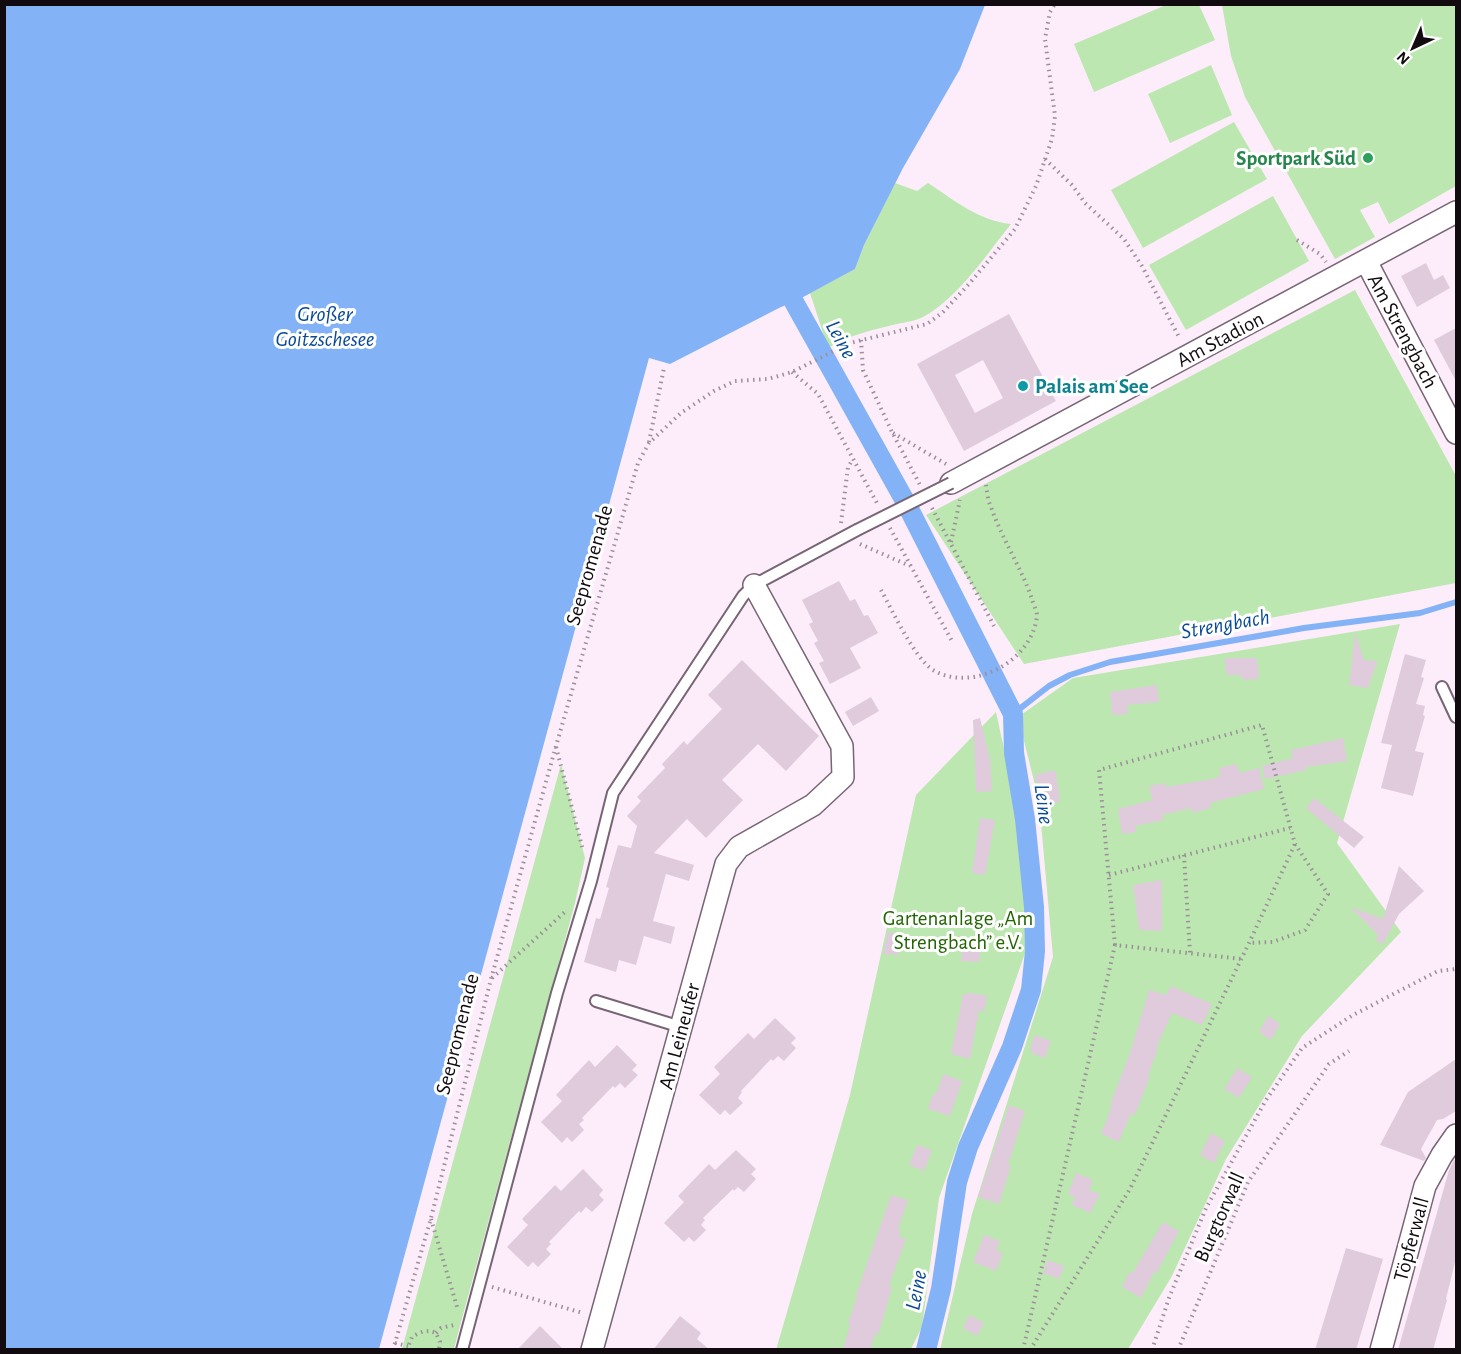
<svg xmlns="http://www.w3.org/2000/svg" width="1461" height="1354" font-family="'Alegreya Sans',sans-serif">
	<style>
		.green { fill: #bce7b0 }
		.water { fill: #83b3f6 }
		.lines { fill: none; stroke-linecap: round; stroke-linejoin: round }
		.stream { stroke: #83b3f6; stroke-width: 6 }
		.canal { stroke: #83b3f6; stroke-width: 20 }
		.building { fill: #dfcbdc; fill-rule: evenodd }
		.lane-casing { stroke: #776575; stroke-width: 14 }
		.street-casing { stroke: #776575; stroke-width: 24 }
		.path { stroke: #9b8f99; stroke-width: 4; stroke-dasharray: 1.5 4.5; stroke-linecap: butt }
		.lane { stroke: #fff; stroke-width: 10 }
		.street { stroke: #fff; stroke-width: 21 }
		.lane-bridge-casing { stroke: #776575; stroke-width: 14; stroke-linecap: butt }
		.lane-bridge { stroke: #fff; stroke-width: 10 }
		.leisure-dot { fill: #2e9e5b; stroke: #fff; stroke-width: 2 }
		.culture-dot { fill: #0f9aa8; stroke: #fff; stroke-width: 2 }
		.labels { text-anchor: middle; stroke-width: 6; stroke-linejoin: round; paint-order: stroke }
		.leisure-label { font-size: 21px; font-weight: bold; fill: #27864d; stroke: #fff; text-anchor: end }
		.street-label { font-size: 21px; fill: #110b10; stroke: #fff }
		.culture-label { font-size: 21px; font-weight: bold; fill: #0d838f; stroke: #fff; text-anchor: start }
		.park-label { font-size: 21px; fill: #226502; stroke: #fff }
		.water-label { font-size: 22px; font-style: italic; fill: #094996; stroke: #fff }
	</style>
	<rect width="100%" height="100%" fill="#fdedfb"/>
	<g class="green">
		<polygon points="1166,5 1199,5 1215,40 1094,92 1074,44"/>
		<polygon points="1222,5 1456,5 1456,186 1389,224 1378,202 1360,210 1375,237 1335,259 1245,97 1231,56"/>
		<polygon points="1211,65 1232,115 1170,143 1148,94"/>
		<polygon points="1234,122 1267,179 1143,248 1111,190"/>
		<path d="M 895,183 L 917,191 L 928,183 C 954,200 979,221 1011,224 C 987,254 957,299 923,317 C 916,321 905,322 897,324 C 872,330 849,335 828,348 L 810,293 L 855,269 L 864,245 Z"/>
		<polygon points="1273,196 1309,261 1186,330 1149,265"/>
		<polygon points="1355,290 1456,476 1456,583 1024,664 926,515"/>
		<polygon points="1400,624 1337,843 1401,932 1302,1036 1226,1159 1172,1276 1128,1349 940,1350 972,1214 1053,957 1039,801 1018,717 1073,678"/>
		<polygon points="996,712 1015,799 1030,939 939,1198 922,1327 911,1349 776,1350 850,1095 916,795"/>
		<polygon points="561,764 585,858 575,903 461,1322 454,1349 402,1349"/>
	</g>
	<polygon class="water" points="5,4 985,5 960,69 903,168 864,245 855,269 794,302 781,307 670,364 649,358 379,1349 5,1349"/>
	<g class="lines">
		<polyline class="stream" points="1013,714 1049,686 1070,675 1110,662 1304,628 1420,613 1456,602"/>
		<polyline class="canal" points="794,302 905,501 1013,714 1014,753 1025,819 1034,907 1035,951 1031,990 1012,1047 968,1147 957,1182 941,1289 926,1350"/>
	</g>
	<g class="building">
		<polygon points="1426,263 1434,280 1443,275 1450,288 1417,307 1401,276"/>
		<path d="M 1009,314 L 1056,401 L 964,451 L 917,364 ZM 983,360 L 1003,398 L 975,413 L 955,375 Z"/>
		<polygon points="1456,328 1456,381 1434,340"/>
		<polygon points="839,581 850,601 855,599 864,616 868,615 878,633 850,648 861,668 830,684 819,663 824,661 814,643 818,641 809,624 813,622 802,600"/>
		<polygon points="1355,633 1364,660 1377,661 1368,688 1349,685"/>
		<polygon points="1405,654 1426,660 1421,677 1424,678 1416,704 1425,706 1423,715 1425,716 1415,751 1424,753 1413,796 1381,788 1392,745 1381,743"/>
		<polygon points="1225,658 1257,658 1259,679 1242,680 1241,675 1226,675"/>
		<polygon points="742,660 819,736 786,771 758,744 722,780 743,800 706,838 687,819 654,853 694,865 689,881 666,874 653,921 675,927 671,944 644,936 636,965 619,960 616,972 584,962 596,918 600,919 609,888 606,887 618,845 631,848 637,826 627,816 641,801 637,797 665,768 662,764 684,741 687,745 722,709 708,695"/>
		<polygon points="1157,685 1159,702 1127,705 1128,714 1112,715 1110,692"/>
		<polygon points="871,697 879,711 853,726 845,712"/>
		<polygon points="980,718 990,760 992,791 976,792 973,720"/>
		<polygon points="1343,738 1347,761 1306,767 1306,770 1265,779 1262,766 1293,758 1291,750"/>
		<polygon points="1237,764 1239,773 1259,768 1264,789 1210,803 1211,808 1192,813 1191,808 1162,815 1164,820 1135,826 1136,832 1122,834 1118,809 1152,800 1149,786 1165,783 1166,787 1217,778 1217,776 1221,775 1219,768"/>
		<polygon points="1053,770 1056,773 1060,802 1043,806 1035,775"/>
		<polygon points="1314,798 1364,837 1354,848 1306,808"/>
		<polygon points="980,818 995,820 985,875 972,873"/>
		<polygon points="1399,866 1424,891 1399,914 1383,944 1376,941 1378,935 1350,907 1383,919"/>
		<polygon points="1162,880 1162,931 1139,930 1133,885"/>
		<polygon points="888,932 903,936 898,955 883,954"/>
		<polygon points="963,944 981,946 979,962 961,961"/>
		<polygon points="1171,986 1212,1004 1202,1025 1172,1013 1156,1048 1158,1049 1148,1075 1150,1076 1135,1115 1131,1113 1119,1142 1101,1134 1112,1106 1110,1105 1130,1053 1149,990 1166,995"/>
		<polygon points="972,993 987,996 985,1011 979,1010 970,1059 951,1054 963,994"/>
		<polygon points="1268,1016 1280,1024 1271,1040 1259,1032"/>
		<polygon points="775,1018 796,1038 791,1043 796,1048 784,1061 778,1056 773,1061 771,1059 741,1091 742,1092 738,1098 743,1103 730,1115 725,1110 720,1115 699,1095 720,1074 714,1067 748,1033 754,1039"/>
		<polygon points="1035,1035 1051,1041 1045,1058 1031,1053 1032,1049 1030,1048"/>
		<polygon points="617,1045 637,1065 632,1070 638,1075 625,1088 620,1083 615,1088 613,1086 582,1118 584,1120 579,1124 584,1130 572,1142 567,1137 562,1143 541,1122 562,1101 556,1095 589,1060 595,1067"/>
		<polygon points="1456,1059 1456,1111 1443,1119 1437,1120 1421,1149 1426,1158 1424,1161 1380,1145 1408,1092"/>
		<polygon points="1237,1068 1252,1077 1239,1098 1224,1089"/>
		<polygon points="943,1074 962,1081 950,1116 928,1109 933,1093 936,1095"/>
		<polygon points="1009,1105 1025,1111 1008,1165 1011,1166 999,1204 978,1197"/>
		<polygon points="1211,1133 1225,1141 1214,1163 1200,1155"/>
		<polygon points="917,1145 932,1150 924,1171 909,1165"/>
		<polygon points="736,1150 756,1169 751,1174 756,1179 744,1192 738,1187 734,1191 733,1189 703,1218 705,1220 701,1225 706,1230 694,1242 689,1237 684,1242 664,1223 684,1202 678,1196 709,1164 715,1170"/>
		<polygon points="1454,1160 1456,1160 1456,1258 1446,1299 1447,1300 1433,1350 1398,1350 1449,1170"/>
		<polygon points="583,1169 603,1190 599,1195 604,1200 592,1212 586,1207 581,1213 579,1211 549,1242 551,1244 546,1249 551,1254 538,1267 533,1262 528,1267 507,1247 528,1225 522,1219 555,1185 561,1191"/>
		<polygon points="1076,1173 1093,1180 1089,1190 1100,1194 1090,1213 1072,1205 1075,1197 1068,1194"/>
		<polygon points="891,1195 908,1200 898,1229 901,1231 899,1237 906,1239 889,1285 892,1287 885,1312 878,1335 875,1334 870,1350 843,1350 850,1325 848,1324 857,1296 856,1295"/>
		<polygon points="1163,1222 1179,1231 1156,1274 1154,1272 1141,1298 1122,1287 1129,1272 1132,1274"/>
		<polygon points="984,1235 1000,1241 996,1250 1003,1253 996,1271 973,1262"/>
		<polygon points="1346,1248 1383,1259 1356,1350 1315,1350"/>
		<polygon points="1048,1260 1064,1266 1059,1279 1043,1273"/>
		<polygon points="969,1315 984,1323 977,1336 963,1328"/>
		<polygon points="680,1316 701,1333 697,1339 710,1350 653,1350"/>
		<polygon points="540,1326 564,1350 517,1350"/>
	</g>
	<g class="lines">
		<g class="lane-casing">
			<g id="lane">
				<polyline points="1442,687 1456,717"/>
				<polyline points="596,1001 681,1027"/>
				<polyline points="462,1350 557,993 591,881 613,793 743,596 754,585 857,530"/>
			</g>
		</g>
		<g class="street-casing">
			<g id="street">
				<polyline points="1366,261 1456,433"/>
				<polyline points="951,483 1456,212"/>
				<polyline points="592,1350 726,864 739,847 813,805 843,777 842,746 754,585"/>
				<polyline points="1381,1350 1425,1186 1442,1155 1456,1135"/>
			</g>
		</g>
		<g class="path">
			<polyline points="1045,159 1072,185 1085,203 1124,239 1142,266 1180,339"/>
			<polyline points="1297,240 1320,254 1326,262"/>
			<polyline points="861,340 863,370 892,432 920,485"/>
			<polyline points="792,372 818,394 878,505"/>
			<polyline points="893,433 946,464"/>
			<polyline points="649,442 664,368"/>
			<polyline points="932,508 994,626"/>
			<polyline points="841,523 848,467 853,459"/>
			<polyline points="890,528 953,643"/>
			<polyline points="951,542 960,500"/>
			<polyline points="860,544 910,566"/>
			<path d="M 881,590 C 892,610 915,659 933,670 C 972,693 1032,662 1037,616 C 1037,611 1033,604 1032,599 C 1021,567 1002,539 991,507 C 988,501 987,492 986,485"/>
			<polyline points="556,747 583,850"/>
			<polyline points="1184,855 1190,953"/>
			<polyline points="1109,875 1290,828"/>
			<polyline points="1115,945 1099,770 1262,725 1295,844 1328,894 1305,930 1273,942 1249,943"/>
			<polyline points="492,978 566,911"/>
			<polyline points="431,1219 458,1310"/>
			<polyline points="492,1287 583,1313"/>
			<polyline points="436,1333 441,1328 454,1325"/>
			<polyline points="395,1343 408,1346"/>
			<polyline points="393,1350 431,1218 491,979 556,746 638,463 649,443 681,413 714,391 735,381 768,379 792,372 850,343 927,324 943,312 969,284 1015,229 1036,186 1052,139 1055,116 1045,39 1050,12 1055,4"/>
			<path d="M 407,1350 L 412,1337 C 420,1332 427,1329 436,1333 L 440,1342 L 439,1350"/>
			<polyline points="1023,1350 1115,945 1242,959"/>
			<polyline points="1030,1350 1130,1189 1249,943 1295,844"/>
			<polyline points="1152,1350 1169,1298 1206,1208 1266,1100 1302,1048 1353,1015 1438,971 1456,969"/>
			<polyline points="1178,1350 1248,1182 1329,1064 1349,1051"/>
		</g>
		<use href="#lane" class="lane"/>
		<use href="#street" class="street"/>
		<g class="lane-bridge-casing">
			<polyline id="lane-bridge" points="857,530 951,483"/>
		</g>
		<use href="#lane-bridge" class="lane-bridge"/>
	</g>
	<circle class="leisure-dot" cx="1368" cy="158" r="6"/>
	<circle class="culture-dot" cx="1023" cy="386" r="6"/>
	<g class="labels">
		<g class="leisure-label">
			<text x="1356" y="165">Sportpark Süd</text>
		</g>
		<g class="street-label">
			<text transform="translate(1403 331) rotate(62)" y="7">Am Strengbach</text>
			<text transform="translate(1220 339) rotate(-28)" y="7">Am Stadion</text>
			<text transform="translate(589 565) rotate(-74)" y="7">Seepromenade</text>
			<text transform="translate(457 1034) rotate(-76)" y="7">Seepromenade</text>
			<text transform="translate(679 1036) rotate(-75)" y="7">Am Leineufer</text>
			<text transform="translate(1219 1217) rotate(-66)" y="7">Burgtorwall</text>
			<text transform="translate(1411 1239) rotate(-75)" y="7">Töpferwall</text>
		</g>
		<g class="culture-label">
			<text x="1035" y="393">Palais am See</text>
		</g>
		<g class="park-label">
			<text x="958" y="925">Gartenanlage „Am<tspan x="958" dy="24">Strengbach” e.V.</tspan></text>
		</g>
		<g class="water-label">
			<text x="325" y="321">Großer<tspan x="325" dy="25">Goitzschesee</tspan></text>
			<text transform="translate(842 339) rotate(61)" y="8">Leine</text>
			<text transform="translate(1225 623) rotate(-10)" y="8">Strengbach</text>
			<text transform="translate(1045 804) rotate(83)" y="8">Leine</text>
			<text transform="translate(915 1290) rotate(-79)" y="8">Leine</text>
		</g>
	</g>
	<rect width="1461" height="1354" fill="none" stroke="#110b10" stroke-width="12"/>
	<g transform="translate(1413 48) rotate(224)" stroke="#ffffff" stroke-width="4.5" paint-order="stroke">
	<path d="M0-4.5L10 22L0 15L-10 22Z" fill="#110b10"/>
	<text y="-9" font-size="16" font-weight="bold" text-anchor="middle" fill="#110b10">N</text>
	</g>
</svg>
